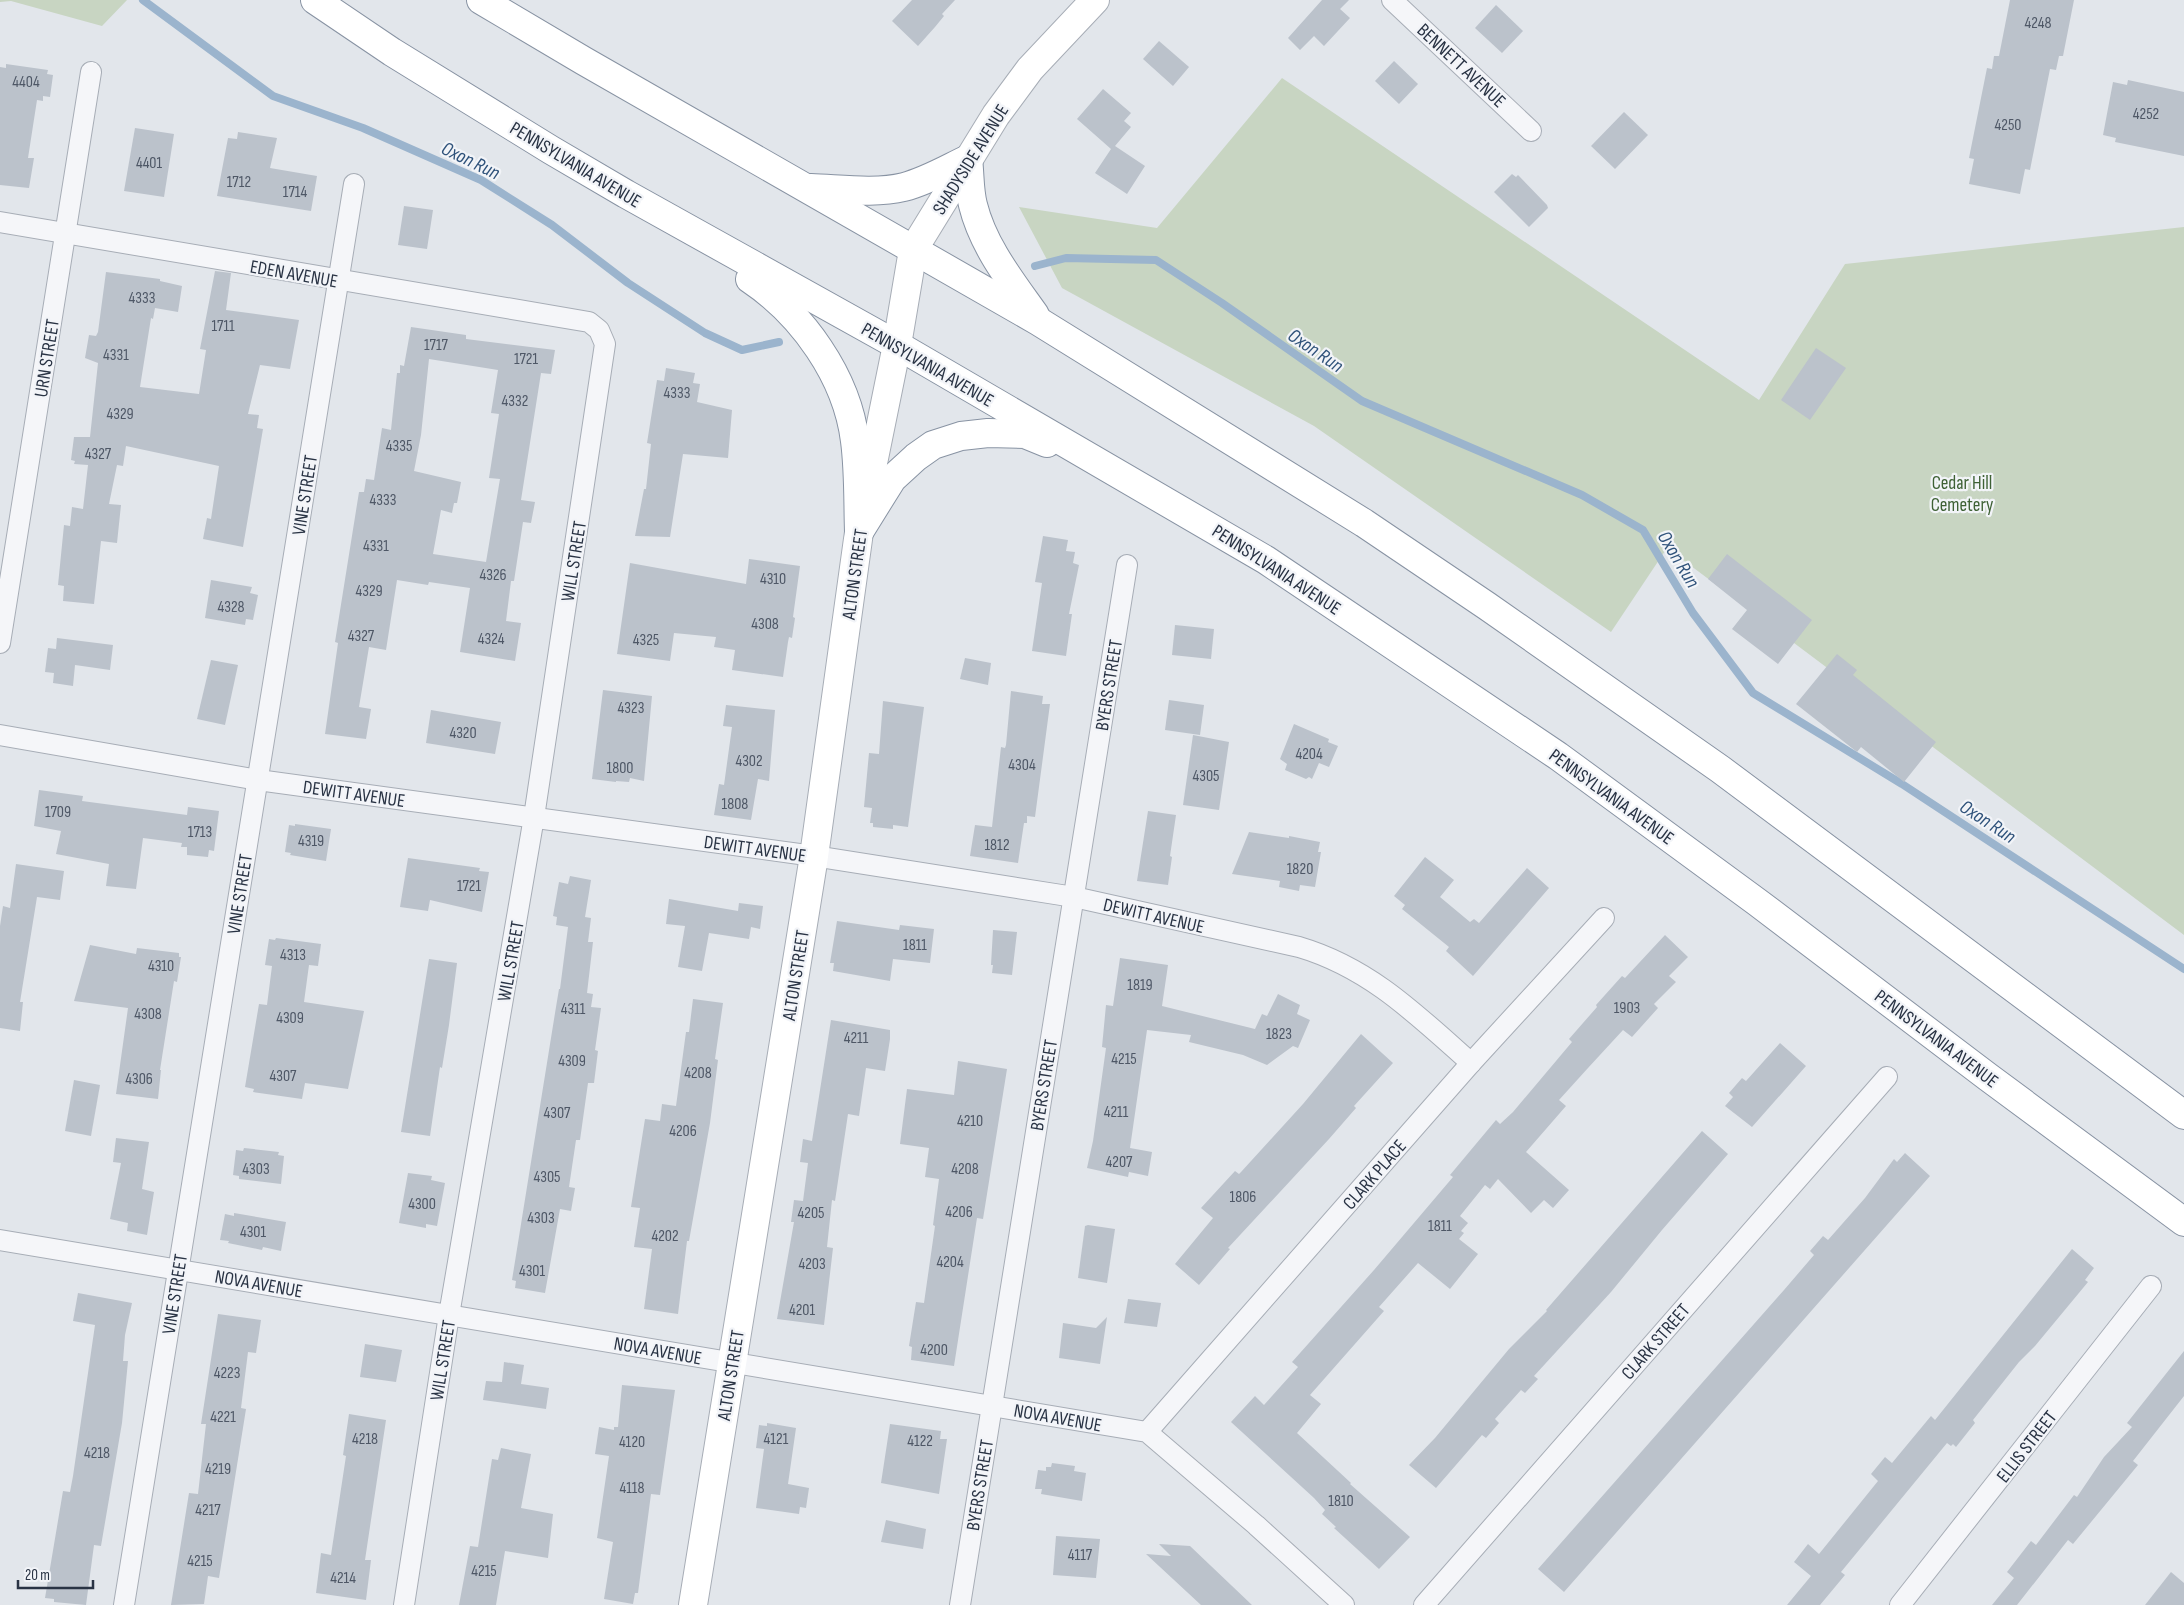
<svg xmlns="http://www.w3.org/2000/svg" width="2184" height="1605" font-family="'Sofia Sans Condensed',sans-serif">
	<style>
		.green { fill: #c8d5c2 }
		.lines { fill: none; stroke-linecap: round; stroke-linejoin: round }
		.stream { stroke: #9bb4cd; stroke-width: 8 }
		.building { fill: #bbc2cb; fill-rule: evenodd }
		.street-casing { stroke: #a7adb6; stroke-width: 22 }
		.secondary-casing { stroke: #a7adb6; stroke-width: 30 }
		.highway-casing { stroke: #8893a3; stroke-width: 30 }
		.street { stroke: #f5f6f9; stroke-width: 20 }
		.secondary { stroke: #fff; stroke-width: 28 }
		.highway { stroke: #fff; stroke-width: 28 }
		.labels { text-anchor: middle; stroke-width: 4.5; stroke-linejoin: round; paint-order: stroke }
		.number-label { font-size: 16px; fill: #4e5766 }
		.street-label { font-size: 19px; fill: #293344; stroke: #f2f4f8 }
		.park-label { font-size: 19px; fill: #3e6135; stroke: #f2f4f8 }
		.water-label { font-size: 20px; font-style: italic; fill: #30537b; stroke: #f2f4f8 }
	</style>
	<rect width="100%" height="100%" fill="#e2e6eb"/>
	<g class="green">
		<polygon points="0,0 127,0 102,26 11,1 0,2"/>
		<polygon points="1282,78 1759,400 1845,264 2184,227 2184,935 1667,548 1611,632 1314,426 1062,288 1019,207 1157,228"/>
	</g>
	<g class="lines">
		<g class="stream">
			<polyline points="143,0 273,96 363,128 481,180 552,225 628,283 705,333 742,350 779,342"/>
			<polyline points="1035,266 1066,258 1156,260 1222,303 1362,401 1582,495 1643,530 1693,613 1753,693 1902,784 2184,969"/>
		</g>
	</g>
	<g class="building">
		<polygon points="912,0 955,0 942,14 944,16 935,27 918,46 892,21"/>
		<polygon points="1322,0 1349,0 1340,9 1350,18 1324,46 1314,36 1300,50 1288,38"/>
		<polygon points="2010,0 2074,0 2063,56 2059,56 2056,70 2050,69 2030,170 2025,169 2020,194 1969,184 1974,159 1969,158 1987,68 1992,69 1994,56 1999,56"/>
		<polygon points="1496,5 1523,31 1502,53 1475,28"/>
		<polygon points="1159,41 1189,67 1173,86 1143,59"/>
		<polygon points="1394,61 1418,84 1399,104 1375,81"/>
		<polygon points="6,64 48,70 47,74 53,75 50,97 43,96 43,101 37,100 28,158 34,158 29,188 0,185 0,67 6,68"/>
		<polygon points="2128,80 2184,92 2184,156 2115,142 2116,138 2103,135 2113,82 2127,85"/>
		<polygon points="1103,89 1131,113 1124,121 1131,127 1115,146 1145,166 1127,194 1095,173 1111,149 1077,119"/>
		<polygon points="1624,112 1648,135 1615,169 1591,146"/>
		<polygon points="135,128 174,134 164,197 124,191"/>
		<polygon points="238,132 277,138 270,168 317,176 311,211 217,196 228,138 237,139"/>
		<polygon points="1512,174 1516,177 1518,175 1547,205 1548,208 1529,227 1494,192"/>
		<polygon points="404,206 433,210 427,249 398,245"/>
		<polygon points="215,271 231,273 226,310 299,320 290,369 260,365 248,414 259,415 257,428 263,429 243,547 203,539 207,518 211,519 219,466 126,446 123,466 117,465 109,504 121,505 117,543 101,541 94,604 63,601 64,586 58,585 64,525 70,526 72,507 83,509 88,465 74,464 75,461 71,460 74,437 90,437 98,363 85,358 89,335 96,336 98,332 106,272 160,279 160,281 182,286 178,312 155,308 153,319 151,318 140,387 199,394 206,350 200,349"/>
		<path d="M 411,327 L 466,335 L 466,339 L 555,350 L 551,374 L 541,373 L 521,500 L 535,502 L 531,523 L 523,522 L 514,581 L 511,581 L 506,621 L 521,623 L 515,661 L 460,652 L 470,588 L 429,582 L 428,585 L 397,580 L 386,650 L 369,647 L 359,707 L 371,709 L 366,739 L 325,734 L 338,643 L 335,642 L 359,492 L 364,492 L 366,479 L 374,480 L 382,428 L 391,430 L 397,373 L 400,373 L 400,365 L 404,366 ZM 429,359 L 498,370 L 491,413 L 499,414 L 489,478 L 500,479 L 486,562 L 433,554 L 441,510 L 452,513 L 454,503 L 457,503 L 461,482 L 414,471 L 421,435 Z"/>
		<polygon points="1816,348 1846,368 1810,420 1781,400"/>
		<polygon points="666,368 695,373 693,383 700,384 697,402 732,410 728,458 683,454 670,537 635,536 644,489 646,489 651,444 647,443 657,380 664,381"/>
		<polygon points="1043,536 1068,540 1066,551 1075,552 1073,563 1079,565 1069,614 1072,614 1066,656 1032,651 1042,583 1035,582"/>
		<polygon points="1727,554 1812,620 1778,664 1732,629 1747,610 1708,579"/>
		<polygon points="749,559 800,566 793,617 795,618 792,638 789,637 788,642 783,677 732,670 735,650 714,647 716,637 674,633 670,661 617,654 630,563 746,584"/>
		<polygon points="211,580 252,587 250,593 258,595 253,620 246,619 245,625 205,618"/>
		<polygon points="1175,625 1214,629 1211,659 1172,655"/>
		<polygon points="57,638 113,645 110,670 75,665 73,686 53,683 54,673 45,672 48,648 56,649"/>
		<polygon points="1837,654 1857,670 1853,675 1936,742 1904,782 1861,747 1857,752 1796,704"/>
		<polygon points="965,658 991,663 988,685 960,679"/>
		<polygon points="211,660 238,665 225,725 197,719"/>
		<polygon points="603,690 652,696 644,781 630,778 629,782 616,781 616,782 592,779"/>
		<polygon points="1011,691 1043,696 1042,704 1050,704 1035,817 1027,816 1027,823 1024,823 1018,863 970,856 975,825 992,827 1001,747 1005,748 1006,745"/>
		<polygon points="1169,700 1204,705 1200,735 1165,730"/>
		<polygon points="883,701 924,707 908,827 893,825 893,829 873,827 873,823 870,823 872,808 864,807 869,753 879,754"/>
		<polygon points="726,705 775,710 769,781 758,779 751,820 714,815 719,784 724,785 732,727 723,726"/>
		<polygon points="431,710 501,722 495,754 426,743"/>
		<polygon points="1294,724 1329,739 1328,742 1338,746 1329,767 1319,763 1312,779 1309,777 1306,779 1285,770 1287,764 1280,759"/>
		<polygon points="1193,735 1229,742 1219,810 1183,805"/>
		<polygon points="39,790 83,796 82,801 187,815 188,807 219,811 214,851 209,850 208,857 187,855 187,847 181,847 182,843 143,838 136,889 106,886 109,864 56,854 61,831 34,826"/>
		<polygon points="1148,811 1176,815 1170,856 1172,857 1168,885 1137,881"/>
		<polygon points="295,824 331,829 326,861 290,855 291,853 285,852 289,825 295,826"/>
		<polygon points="1249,832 1289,838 1289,836 1320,842 1318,852 1321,852 1315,887 1300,885 1299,891 1279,887 1280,881 1232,874"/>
		<polygon points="1425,857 1454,880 1440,897 1470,922 1474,919 1479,923 1527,868 1549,888 1473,976 1446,951 1449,947 1402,909 1405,905 1394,896"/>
		<polygon points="408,858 480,868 479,871 489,872 482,912 430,900 428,911 400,907"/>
		<polygon points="16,864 64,871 60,900 37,897 20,1002 23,1002 20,1031 0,1028 0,926 3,906 10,908"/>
		<polygon points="570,876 591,880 585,917 591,918 588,942 593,942 587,993 593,994 591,1007 601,1008 595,1050 598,1051 594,1083 588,1083 580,1140 576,1140 569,1187 575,1188 571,1211 560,1209 545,1293 515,1288 516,1281 512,1280 556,1007 559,989 560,989 568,927 556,925 557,917 553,916 559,882 568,884"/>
		<polygon points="669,899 738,911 739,903 763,906 760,929 751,927 749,939 709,933 702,971 678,967 685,926 666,924"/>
		<polygon points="837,921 899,930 900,925 934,929 930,963 893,959 890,981 833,971 834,963 830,963"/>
		<polygon points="993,930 1017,932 1012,975 992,973 993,965 991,965"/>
		<polygon points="1665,935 1688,957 1669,976 1676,982 1654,1004 1658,1008 1632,1037 1623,1030 1588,1068 1559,1100 1566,1106 1526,1152 1569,1190 1553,1208 1544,1200 1531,1213 1498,1179 1490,1189 1485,1185 1460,1216 1468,1223 1461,1231 1464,1233 1459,1239 1478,1254 1450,1289 1418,1263 1379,1307 1384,1311 1310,1395 1321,1404 1297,1433 1351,1483 1350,1484 1410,1537 1379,1569 1334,1528 1336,1527 1322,1514 1325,1510 1314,1498 1231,1422 1255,1396 1264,1405 1298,1367 1292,1362 1374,1270 1453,1177 1450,1175 1496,1120 1500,1124 1513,1112 1572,1042 1569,1039 1597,1007 1596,1005 1622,976 1625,978"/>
		<polygon points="276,938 321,944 318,966 309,965 304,1002 364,1011 348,1089 305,1083 302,1099 253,1092 254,1089 245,1087 259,1004 267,1005 272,966 265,965 269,939 275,940"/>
		<polygon points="90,945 136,954 137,948 179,953 179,957 181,957 177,982 174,981 160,1070 161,1070 158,1099 116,1094 128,1008 74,1001"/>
		<polygon points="1120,958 1168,965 1162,1006 1255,1029 1262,1014 1267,1016 1278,994 1300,1005 1297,1014 1310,1020 1298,1048 1293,1046 1267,1065 1243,1055 1189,1042 1191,1035 1147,1030 1130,1148 1152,1152 1148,1176 1129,1172 1128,1177 1087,1168 1093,1141 1106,1048 1102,1047 1106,1005 1113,1006"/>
		<polygon points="429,959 457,963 449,1025 442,1068 440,1067 430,1136 401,1132"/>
		<polygon points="693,999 723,1003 715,1059 718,1060 710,1123 689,1241 687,1241 678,1314 644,1309 652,1249 634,1247 640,1208 631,1207 645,1119 660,1121 662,1104 676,1106 686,1032 689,1032"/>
		<polygon points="831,1020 890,1030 890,1039 885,1071 866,1068 859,1116 848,1114 835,1201 832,1200 827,1247 833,1248 824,1325 777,1319 794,1222 791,1222 794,1200 803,1201 808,1163 800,1162 803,1139 812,1141"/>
		<polygon points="1361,1034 1393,1063 1354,1106 1356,1108 1329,1139 1228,1248 1230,1249 1199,1285 1175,1264 1213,1218 1201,1208 1235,1171 1239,1174 1241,1172 1303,1104"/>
		<polygon points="1780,1043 1806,1066 1752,1127 1725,1106 1733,1097 1729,1093 1742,1078 1746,1081"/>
		<polygon points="958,1061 1007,1069 983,1219 977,1218 954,1366 911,1360 912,1347 909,1346 916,1302 924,1303 935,1226 933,1225 939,1179 925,1177 929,1148 900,1144 907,1089 954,1095"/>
		<polygon points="74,1080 100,1085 91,1136 65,1131"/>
		<polygon points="1702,1131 1728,1154 1662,1230 1611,1292 1534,1376 1538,1379 1525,1393 1521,1390 1495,1419 1499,1423 1486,1438 1482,1435 1436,1488 1409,1465 1435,1438 1509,1349 1547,1311 1546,1310"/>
		<polygon points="116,1138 149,1142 142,1189 154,1192 147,1235 127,1231 128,1223 110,1219 121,1163 113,1162"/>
		<polygon points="244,1148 279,1152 278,1155 284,1156 281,1184 239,1179 239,1176 233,1175 236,1150 243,1151"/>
		<polygon points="1905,1153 1930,1176 1564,1592 1538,1569 1784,1290 1814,1255 1810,1251 1823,1236 1828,1240 1865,1198 1894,1159 1897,1162"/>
		<polygon points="408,1173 432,1176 431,1180 445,1183 437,1226 426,1224 426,1228 399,1223"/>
		<polygon points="234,1213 286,1222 281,1251 263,1247 262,1250 228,1243 229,1241 220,1240 225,1214 234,1216"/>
		<polygon points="1088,1225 1115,1229 1107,1283 1078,1278 1085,1226"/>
		<polygon points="2072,1249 2094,1268 2085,1280 2088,1282 2035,1346 2019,1362 1973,1420 1975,1423 1956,1447 1953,1444 1951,1446 1947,1443 1841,1572 1845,1575 1820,1605 1787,1605 1811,1576 1794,1562 1808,1544 1819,1554 1878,1481 1871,1474 1885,1457 1892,1463 1931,1416 1935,1420"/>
		<polygon points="78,1293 132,1303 125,1335 123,1361 128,1361 122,1423 101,1546 94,1545 86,1605 54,1602 54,1599 45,1598 63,1491 70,1492 73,1476 95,1325 73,1321"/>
		<polygon points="1128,1299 1161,1303 1157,1327 1124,1323"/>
		<polygon points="218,1314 261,1320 256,1353 248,1352 241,1408 246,1409 219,1578 208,1576 204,1604 171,1605 189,1493 198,1494 206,1424 201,1424"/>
		<polygon points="1107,1317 1100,1364 1059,1358 1063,1323 1096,1328"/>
		<polygon points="365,1344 402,1350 396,1382 360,1377"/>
		<polygon points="2184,1351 2184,1396 2133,1461 2138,1465 2073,1544 2068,1540 2017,1605 1992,1605 2014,1578 2007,1572 2031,1541 2036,1545 2074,1495 2077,1497 2104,1457 2132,1427 2127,1423"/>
		<polygon points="504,1362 524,1365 521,1384 549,1388 546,1409 483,1400 486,1381 502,1382"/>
		<polygon points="622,1385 675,1390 660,1495 651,1494 638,1593 635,1593 633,1604 604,1599 613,1542 597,1538 609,1456 595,1454 599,1427 614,1430 614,1427 618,1427"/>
		<polygon points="349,1414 386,1420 365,1560 371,1560 366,1600 316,1593 321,1553 331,1555 346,1456 343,1455"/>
		<polygon points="767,1423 796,1428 788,1484 809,1488 806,1508 800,1507 799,1514 756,1508 764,1449 756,1448 759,1425 767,1426"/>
		<polygon points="890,1424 941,1431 940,1439 947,1439 939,1494 881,1483"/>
		<polygon points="501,1448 531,1454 521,1508 553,1514 548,1558 505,1551 496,1605 459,1605 470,1546 478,1547 492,1459 498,1460"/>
		<polygon points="1052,1463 1075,1466 1074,1471 1086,1473 1082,1501 1041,1494 1042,1489 1035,1489 1038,1470 1046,1471 1046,1467 1051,1467"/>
		<polygon points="886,1520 926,1529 923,1549 881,1542"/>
		<polygon points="1056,1536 1100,1539 1096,1578 1053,1575"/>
		<polygon points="1159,1544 1190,1546 1252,1605 1201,1605 1146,1554 1171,1556"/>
		<polygon points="2171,1572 2184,1583 2184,1605 2145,1605"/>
	</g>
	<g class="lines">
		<g class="street-casing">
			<g id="street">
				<polyline points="1392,0 1531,131"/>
				<polyline points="0,222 589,322 599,330 605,344 534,817 449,1315 404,1605"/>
				<polyline points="0,643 91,72"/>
				<path d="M 0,735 L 258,780 L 814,856 L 1074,897 L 1299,947 C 1370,968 1417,1015 1471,1063"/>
				<polyline points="0,1240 1147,1432 1256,1525 1344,1605"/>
				<polyline points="1147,1432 1471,1063 1604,918"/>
				<polyline points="124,1605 354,184"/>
				<polyline points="960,1605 1127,565"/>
				<polyline points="1424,1605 1887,1077"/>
				<polyline points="1900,1605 2151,1286"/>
			</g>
		</g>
		<g class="secondary-casing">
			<polyline id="secondary" points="693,1605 814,856 859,532 897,345 913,250 996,115 1030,69 1095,0"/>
		</g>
		<g class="highway-casing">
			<g id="highway">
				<polyline points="315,0 392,52 551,150 626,194 897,345 1266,560 1558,756 1757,902 1988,1077 2184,1222"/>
				<polyline points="481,0 584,61 1038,321 1364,523 1487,606 1720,769 2184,1115"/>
				<path d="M 811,188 C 841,189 875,194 904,187 C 927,181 947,169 968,159 C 970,174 969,190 973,205 C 983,246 1011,281 1035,315"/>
				<path d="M 750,279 C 802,314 847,376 855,441 C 859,471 858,502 859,532"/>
				<polyline points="859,532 892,479 916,457 933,445 961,436 988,433 1025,434 1047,443"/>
			</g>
		</g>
		<use href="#street" class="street"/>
		<use href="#secondary" class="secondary"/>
		<use href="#highway" class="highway"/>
	</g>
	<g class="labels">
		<g class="number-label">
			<text x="2038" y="28">4248</text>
			<text x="26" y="87">4404</text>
			<text x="2146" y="119">4252</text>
			<text x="2008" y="130">4250</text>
			<text x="149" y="168">4401</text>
			<text x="239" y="187">1712</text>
			<text x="295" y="197">1714</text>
			<text x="142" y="303">4333</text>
			<text x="223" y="331">1711</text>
			<text x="436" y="350">1717</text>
			<text x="116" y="360">4331</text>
			<text x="526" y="364">1721</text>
			<text x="677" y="398">4333</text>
			<text x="515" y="406">4332</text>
			<text x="120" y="419">4329</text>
			<text x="399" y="451">4335</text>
			<text x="98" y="459">4327</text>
			<text x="383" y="505">4333</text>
			<text x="376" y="551">4331</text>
			<text x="493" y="580">4326</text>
			<text x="773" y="584">4310</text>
			<text x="369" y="596">4329</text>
			<text x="231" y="612">4328</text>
			<text x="765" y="629">4308</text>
			<text x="361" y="641">4327</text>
			<text x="491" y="644">4324</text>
			<text x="646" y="645">4325</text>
			<text x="631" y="713">4323</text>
			<text x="463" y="738">4320</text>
			<text x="1309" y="759">4204</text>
			<text x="749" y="766">4302</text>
			<text x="1022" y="770">4304</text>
			<text x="620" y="773">1800</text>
			<text x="1206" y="781">4305</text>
			<text x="735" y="809">1808</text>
			<text x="58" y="817">1709</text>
			<text x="200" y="837">1713</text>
			<text x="311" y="846">4319</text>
			<text x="997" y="850">1812</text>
			<text x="1300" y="874">1820</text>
			<text x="469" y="891">1721</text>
			<text x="915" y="950">1811</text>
			<text x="293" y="960">4313</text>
			<text x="161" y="971">4310</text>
			<text x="1140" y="990">1819</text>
			<text x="1627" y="1013">1903</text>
			<text x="573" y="1014">4311</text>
			<text x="148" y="1019">4308</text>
			<text x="290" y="1023">4309</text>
			<text x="1279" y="1039">1823</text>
			<text x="856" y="1043">4211</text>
			<text x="1124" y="1064">4215</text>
			<text x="572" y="1066">4309</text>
			<text x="698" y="1078">4208</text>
			<text x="283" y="1081">4307</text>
			<text x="139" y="1084">4306</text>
			<text x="1116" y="1117">4211</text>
			<text x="557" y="1118">4307</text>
			<text x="970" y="1126">4210</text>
			<text x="683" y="1136">4206</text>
			<text x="1119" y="1167">4207</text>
			<text x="256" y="1174">4303</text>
			<text x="965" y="1174">4208</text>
			<text x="547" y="1182">4305</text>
			<text x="1243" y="1202">1806</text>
			<text x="422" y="1209">4300</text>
			<text x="959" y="1217">4206</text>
			<text x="811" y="1218">4205</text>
			<text x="541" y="1223">4303</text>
			<text x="1440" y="1231">1811</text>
			<text x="253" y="1237">4301</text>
			<text x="665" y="1241">4202</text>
			<text x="950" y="1267">4204</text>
			<text x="812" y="1269">4203</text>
			<text x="532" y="1276">4301</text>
			<text x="802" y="1315">4201</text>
			<text x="934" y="1355">4200</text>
			<text x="227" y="1378">4223</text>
			<text x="223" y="1422">4221</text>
			<text x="365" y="1444">4218</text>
			<text x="776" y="1444">4121</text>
			<text x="920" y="1446">4122</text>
			<text x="632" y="1447">4120</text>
			<text x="97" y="1458">4218</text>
			<text x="218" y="1474">4219</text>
			<text x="632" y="1493">4118</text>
			<text x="1341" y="1506">1810</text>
			<text x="208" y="1515">4217</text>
			<text x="1080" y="1560">4117</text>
			<text x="200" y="1566">4215</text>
			<text x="484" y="1576">4215</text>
			<text x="343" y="1583">4214</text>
		</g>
		<g class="street-label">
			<text transform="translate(1462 65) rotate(43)" y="7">BENNETT AVENUE</text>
			<text transform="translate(970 159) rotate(-58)" y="7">SHADYSIDE AVENUE</text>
			<text transform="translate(576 164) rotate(31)" y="7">PENNSYLVANIA AVENUE</text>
			<text transform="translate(294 273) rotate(10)" y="7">EDEN AVENUE</text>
			<text transform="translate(46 358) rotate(-81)" y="7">URN STREET</text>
			<text transform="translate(928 364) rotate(30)" y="7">PENNSYLVANIA AVENUE</text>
			<text transform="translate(304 495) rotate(-81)" y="7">VINE STREET</text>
			<text transform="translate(573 561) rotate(-81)" y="7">WILL STREET</text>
			<text transform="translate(1277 569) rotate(33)" y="7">PENNSYLVANIA AVENUE</text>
			<text transform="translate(854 574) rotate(-82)" y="7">ALTON STREET</text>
			<text transform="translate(1108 685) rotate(-81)" y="7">BYERS STREET</text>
			<text transform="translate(354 793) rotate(8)" y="7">DEWITT AVENUE</text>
			<text transform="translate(1612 796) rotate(36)" y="7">PENNSYLVANIA AVENUE</text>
			<text transform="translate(755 848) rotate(8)" y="7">DEWITT AVENUE</text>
			<text transform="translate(239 894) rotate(-81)" y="7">VINE STREET</text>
			<text transform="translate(1154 915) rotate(13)" y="7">DEWITT AVENUE</text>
			<text transform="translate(510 961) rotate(-80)" y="7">WILL STREET</text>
			<text transform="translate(795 975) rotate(-81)" y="7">ALTON STREET</text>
			<text transform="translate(1937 1038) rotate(37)" y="7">PENNSYLVANIA AVENUE</text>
			<text transform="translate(1043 1085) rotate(-81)" y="7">BYERS STREET</text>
			<text transform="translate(1374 1174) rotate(-49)" y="7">CLARK PLACE</text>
			<text transform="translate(259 1283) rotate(10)" y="7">NOVA AVENUE</text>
			<text transform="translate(174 1294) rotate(-81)" y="7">VINE STREET</text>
			<text transform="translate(1655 1341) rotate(-49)" y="7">CLARK STREET</text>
			<text transform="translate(658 1350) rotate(10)" y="7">NOVA AVENUE</text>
			<text transform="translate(442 1360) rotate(-81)" y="7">WILL STREET</text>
			<text transform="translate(730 1375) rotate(-81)" y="7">ALTON STREET</text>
			<text transform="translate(1058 1417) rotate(10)" y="7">NOVA AVENUE</text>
			<text transform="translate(2026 1446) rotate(-52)" y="7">ELLIS STREET</text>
			<text transform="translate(979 1485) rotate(-81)" y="7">BYERS STREET</text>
		</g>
		<g class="park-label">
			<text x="1962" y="489">Cedar Hill<tspan x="1962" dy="22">Cemetery</tspan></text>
		</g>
		<g class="water-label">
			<text transform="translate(471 160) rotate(26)" y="7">Oxon Run</text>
			<text transform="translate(1316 350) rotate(34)" y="7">Oxon Run</text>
			<text transform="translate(1679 559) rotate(59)" y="7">Oxon Run</text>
			<text transform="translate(1988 821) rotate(33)" y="7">Oxon Run</text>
		</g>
	</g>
	<path d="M18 1580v8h75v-8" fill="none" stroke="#293344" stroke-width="2.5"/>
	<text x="25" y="1580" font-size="15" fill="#293344" stroke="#f2f4f8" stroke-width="4" paint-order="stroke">20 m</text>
</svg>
